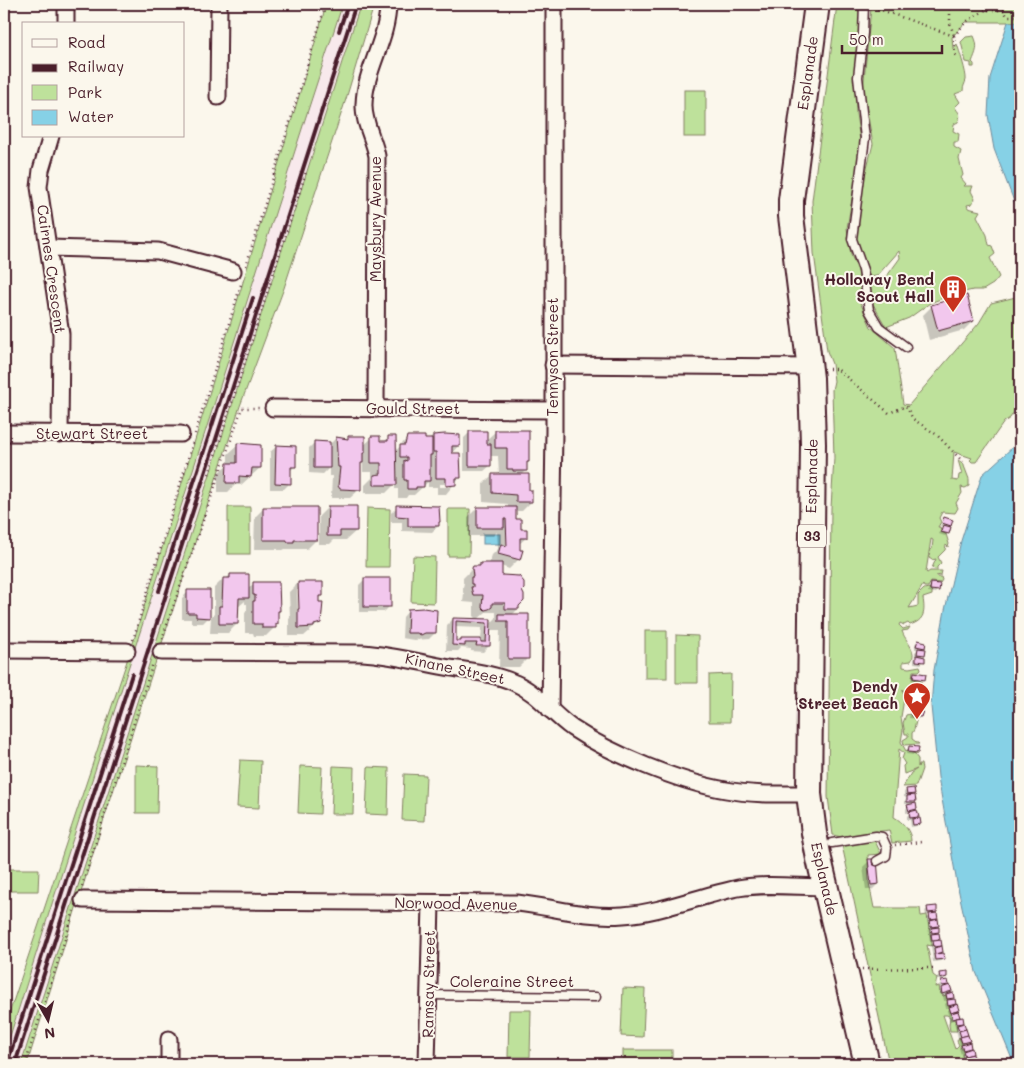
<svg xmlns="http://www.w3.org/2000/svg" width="1024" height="1068" font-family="Mali,sans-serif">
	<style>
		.built { fill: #f8e9ec }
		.green { fill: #bee19b; stroke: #848063 }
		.water { fill: #86d1e6; stroke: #6e8a9b }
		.shadow { fill: #0003; fill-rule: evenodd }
		.building { fill: #f2c7ed; stroke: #4a1f2b; fill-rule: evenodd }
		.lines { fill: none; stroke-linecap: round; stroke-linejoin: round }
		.lane-casing { stroke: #4a1f2b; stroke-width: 11 }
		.street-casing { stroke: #4a1f2b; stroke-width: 19 }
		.primary-casing { stroke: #4a1f2b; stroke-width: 28 }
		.path { stroke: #4a1f2b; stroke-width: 2.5; stroke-dasharray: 1 4; stroke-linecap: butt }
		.lane { stroke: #fbf7ec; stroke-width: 8 }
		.street { stroke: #fbf7ec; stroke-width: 15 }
		.primary { stroke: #fbf7ec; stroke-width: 24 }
		.rail { stroke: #4a1f2b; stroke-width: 4 }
		.labels { text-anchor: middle; stroke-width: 4; stroke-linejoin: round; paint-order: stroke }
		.shield { fill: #fbf7ec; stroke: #7f6065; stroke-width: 1 }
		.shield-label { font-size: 14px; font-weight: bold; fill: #4a1f2b }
		.street-label { font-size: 15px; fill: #4a1f2b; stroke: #fbf7ec }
		.poi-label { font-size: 15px; font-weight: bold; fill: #4a1f2b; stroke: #fbf7ec; text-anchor: end }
	</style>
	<rect width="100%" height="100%" fill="#fbf7ec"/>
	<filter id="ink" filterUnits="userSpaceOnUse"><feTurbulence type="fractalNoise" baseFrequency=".02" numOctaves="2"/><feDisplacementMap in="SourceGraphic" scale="10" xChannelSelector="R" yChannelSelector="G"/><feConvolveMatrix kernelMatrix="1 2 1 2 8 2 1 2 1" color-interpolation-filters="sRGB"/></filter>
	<g filter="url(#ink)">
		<polygon class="built" points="341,9 359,9 21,1064 4,1064 4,1055 78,819 202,443 302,127"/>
		<g class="green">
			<path d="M 837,4 L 857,4 L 860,15 L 855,66 L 856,114 L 861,147 L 847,228 L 851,255 L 858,270 L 860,286 L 860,302 L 871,327 L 895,348 L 903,404 L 909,405 L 979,323 L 991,303 L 1020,296 L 1020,403 L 1010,418 L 1004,422 L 976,462 L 972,462 L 970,460 L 972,458 L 954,452 L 952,480 L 958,481 L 959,475 L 962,474 L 958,460 L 964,464 L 964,466 L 969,479 L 969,486 L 965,488 L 961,487 L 962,493 L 956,503 L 958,508 L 955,513 L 942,512 L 939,518 L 941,522 L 938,527 L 940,527 L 941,532 L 946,534 L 949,544 L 948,547 L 946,545 L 945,550 L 938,557 L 941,563 L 937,567 L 937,570 L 932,568 L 936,559 L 932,560 L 929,558 L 930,550 L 932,549 L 933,540 L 931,539 L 926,572 L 927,573 L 930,571 L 942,571 L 941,575 L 936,576 L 937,577 L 941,577 L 942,580 L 940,583 L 931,582 L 928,587 L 924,587 L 923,585 L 909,608 L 918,606 L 918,595 L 924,589 L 929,588 L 932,592 L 932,595 L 923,598 C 925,612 925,620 910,625 L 908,623 L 904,625 L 900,623 L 899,625 L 903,629 L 910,627 L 908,630 L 902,631 C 905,641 918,651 911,661 L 903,662 L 903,667 L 909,668 L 920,666 L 921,669 L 919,671 L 913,671 L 912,678 L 921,681 L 920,687 L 917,688 L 918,695 L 916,698 L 906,699 L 903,689 L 904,699 L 901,717 L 903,730 L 901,742 L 906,751 L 908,750 L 908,752 L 917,754 L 915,755 L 918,759 L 918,767 L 919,764 L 921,764 L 922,769 L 916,786 L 903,787 L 911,773 L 917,769 L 904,774 L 903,766 L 905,764 L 902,759 L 904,753 L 899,749 L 894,817 C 903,822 911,831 911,841 L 892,843 L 889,830 L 841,837 L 833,835 L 828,797 L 831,508 L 834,458 L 832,390 L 834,381 L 832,364 L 827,351 L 814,253 L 812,201 Z"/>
			<path d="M 870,4 L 1020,4 L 1020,22 L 966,22 L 952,37 L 953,49 L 957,44 C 959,50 967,74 966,80 C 965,84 963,86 963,91 L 955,94 L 960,102 L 955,107 C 958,113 962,113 958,122 L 954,124 L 953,131 L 959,134 L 958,142 L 954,142 L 954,147 L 961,151 L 959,159 L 963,175 L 961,178 L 966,184 L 964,186 L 973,186 L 971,191 L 975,199 L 972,204 L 967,205 L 968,208 L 980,211 L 977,216 L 987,235 L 989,245 L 992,246 L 995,254 L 990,258 L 999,277 L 993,284 L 983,290 L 973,290 L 951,295 L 930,303 L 909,318 L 886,327 L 873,304 L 870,285 L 887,276 L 900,258 L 899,251 L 877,276 L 870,277 L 856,238 L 863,183 L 873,144 L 863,90 L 871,8 Z"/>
			<path d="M 325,9 L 341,9 C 293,154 248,300 201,445 C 135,648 68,851 4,1055 L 4,1029 L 133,643 L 225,342 Z"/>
			<polygon points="359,9 372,12 346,99 284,288 240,406 104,819 27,1064 21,1064"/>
			<path d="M 974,36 C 979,47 976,52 972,62 L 974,64 L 974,67 L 971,67 L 971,63 L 966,62 L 961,42 L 966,37 Z"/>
			<rect x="684" y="90" width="22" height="47"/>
			<rect x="228" y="507" width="22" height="47"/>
			<polygon points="367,508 390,509 389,567 366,567"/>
			<polygon points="448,509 470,509 469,556 448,556"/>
			<polygon points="413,556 435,557 434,603 411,602"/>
			<rect x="645" y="631" width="22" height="47"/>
			<polygon points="676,635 698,636 698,683 676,683"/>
			<polygon points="731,674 730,722 709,722 709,675"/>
			<polygon points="910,714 916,721 914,730 912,733 912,739 919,744 904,745 903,740 908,737 908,734 905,734 903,723 906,715"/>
			<polygon points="240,760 261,761 259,808 237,807"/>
			<polygon points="136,765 158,766 157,813 136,813"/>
			<polygon points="300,766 322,767 320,814 298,813"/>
			<polygon points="333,766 354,767 353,814 331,814"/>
			<polygon points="368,767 389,768 388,815 366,814"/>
			<polygon points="404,774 426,775 424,821 402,820"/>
			<polygon points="875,841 881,854 868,855 869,883 874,908 920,908 921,916 927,915 932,944 932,946 927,945 933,975 937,978 935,987 939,986 940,992 943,996 946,995 952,1016 951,1019 956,1020 957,1031 950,1031 949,1025 950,1017 947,1015 943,1015 955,1049 959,1045 957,1041 959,1037 962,1043 960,1047 964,1052 962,1055 965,1061 960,1060 961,1064 889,1064 842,845"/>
			<polygon points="4,869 39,869 38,891 4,891"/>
			<polygon points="623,988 645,989 643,1037 621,1036"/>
			<polygon points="509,1010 531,1010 530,1057 508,1057"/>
			<rect x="623" y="1050" width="49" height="14"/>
		</g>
		<g class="water">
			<polygon points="1008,22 1020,22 1020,217 994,149 988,115 990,78"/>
			<polygon points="1020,443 1020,1064 1014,1064 976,972 957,883 938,777 931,706 934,670 945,610 961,541 982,475 1014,446"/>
			<rect x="483" y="534" width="17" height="10"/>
		</g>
		<g class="shadow">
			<polygon points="932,306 973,321 964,330 929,340 923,315"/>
			<path d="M 470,432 L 485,441 L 495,432 L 528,462 L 526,464 L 526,471 L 522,475 L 531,502 L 522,511 L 515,511 L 515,520 L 526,538 L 518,545 L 518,551 L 521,551 L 518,560 L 509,569 L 501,566 L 501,577 L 520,591 L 518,609 L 512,615 L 528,658 L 519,667 L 499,667 L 500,630 L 489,630 L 489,646 L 483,652 L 471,651 L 471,649 L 461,648 L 458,651 L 446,651 L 447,625 L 453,619 L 477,619 L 474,616 L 474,603 L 463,602 L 464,593 L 463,593 L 463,587 L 464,583 L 463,583 L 463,578 L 474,567 L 477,567 L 480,564 L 489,564 L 492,555 L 498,549 L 497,532 L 493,536 L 468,536 L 468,517 L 477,508 L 508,508 L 508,504 L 483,502 L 483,484 L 492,475 L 499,475 L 498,456 L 490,456 L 490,466 L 484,471 L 464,471 L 464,438 ZM 486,612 L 496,612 L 496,618 L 490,624 L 490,620 L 477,620 ZM 455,627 L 482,628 L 481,640 L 461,640 L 459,643 L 455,642 ZM 476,645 L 485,645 L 485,647 L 476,647 Z"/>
			<path d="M 433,436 L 459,445 L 451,454 L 459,478 L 446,494 L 437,494 L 437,487 L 428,487 L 428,482 L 414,495 L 408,495 L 406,498 L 398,498 L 398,489 L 395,489 L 395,484 L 386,493 L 365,493 L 365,485 L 372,478 L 372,472 L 363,472 L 363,461 L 360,464 L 360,489 L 350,498 L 331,498 L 332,476 L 329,476 L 329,468 L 323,474 L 309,473 L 309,448 L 315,442 L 329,445 L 336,438 L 346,440 L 349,437 L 363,446 L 372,438 L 379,443 L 383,443 L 388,438 L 395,452 L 408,437 L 429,440 ZM 440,484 L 452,484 L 450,487 L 440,487 Z"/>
			<polygon points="238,445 260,468 241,485 235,485 228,492 218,492 218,473 228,464 228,454"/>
			<polygon points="276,447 295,466 290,471 290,483 284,489 270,489 270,452"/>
			<polygon points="328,507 356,531 346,540 334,540 330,544 319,544 319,516"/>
			<polygon points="397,507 438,526 432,532 402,531 402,522 391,522 391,513"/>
			<polygon points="264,508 316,540 307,549 285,549 283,550 278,550 278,549 254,549 255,517"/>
			<polygon points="944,519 951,521 948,528 948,533 945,536 939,534 943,527 940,526"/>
			<polygon points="230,575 248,589 254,583 279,610 277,612 277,624 275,627 266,636 254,636 253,633 245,633 245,612 247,610 247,604 245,604 245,601 238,607 237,624 228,633 210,633 211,617 214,614 214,588 223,579 226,579"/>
			<polygon points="365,579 390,606 384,612 359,612 359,585"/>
			<path d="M 298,583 L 322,595 L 318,599 L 319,623 L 304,636 L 289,636 L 289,619 L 290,618 L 289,592 ZM 297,590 L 300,590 L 301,615 L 298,615 Z"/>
			<polygon points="931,584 938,590 935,593 928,592 929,587"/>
			<polygon points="188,592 209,617 203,623 191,623 191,619 182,619 182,598"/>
			<polygon points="408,611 435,633 429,639 414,640 402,638 403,617"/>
			<polygon points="918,641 924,647 921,650 923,654 921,657 923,662 921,664 914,663 914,659 917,656 915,656 915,652 918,649 915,649 915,644"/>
			<polygon points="914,673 924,679 921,682 911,680"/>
			<polygon points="913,711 920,717 918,719 909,718 910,713"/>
			<polygon points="910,747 917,753 914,755 906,754 907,749"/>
			<polygon points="913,789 914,801 910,806 916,809 912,813 916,812 919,824 917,826 911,827 910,820 907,820 907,816 911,812 906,813 906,809 910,804 905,804 905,800 907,798 904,797 904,792 907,790"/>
			<polygon points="869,861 878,884 872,890 866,890 863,867"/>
			<polygon points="928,908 936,912 933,915 936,915 939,939 935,942 940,941 943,959 941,961 933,962 931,945 935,941 930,942 927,918 931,915 926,915 925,911"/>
			<polygon points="940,974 946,977 943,980 937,980 937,977"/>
			<polygon points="942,982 948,985 944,988 949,987 952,998 948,1001 954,1004 950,1008 957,1006 959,1016 956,1019 950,1021 947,1011 952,1007 946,1008 945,1004 949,1000 944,1001 943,995 940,995 939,991 943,988 940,988 939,985"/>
			<polygon points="962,1019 968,1041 964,1045 969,1044 974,1064 964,1064 959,1048 964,1044 960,1045 954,1022 957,1020"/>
		</g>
		<g class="building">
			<polygon points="967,295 974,321 938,331 931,305"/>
			<polygon points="495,430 529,430 529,462 527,462 527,471 513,471 513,469 507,469 507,448 495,448"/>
			<polygon points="469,431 487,431 487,444 491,444 491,466 469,466"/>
			<polygon points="445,434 460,435 460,446 452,446 452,453 460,453 461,478 456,478 456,485 446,486 446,478 436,478 436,452 433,452 433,435"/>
			<polygon points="348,436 365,436 365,453 363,453 363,463 361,463 361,490 340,489 338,486 340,467 338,467 336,437 348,439"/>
			<polygon points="371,436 380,436 380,441 388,441 388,436 396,436 397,485 374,485 374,475 381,474 381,463 371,463"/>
			<polygon points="407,436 425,436 425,439 432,439 432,455 430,455 430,481 424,481 424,487 416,487 416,489 407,489 407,480 404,480 404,460 407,461 407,457 400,457 400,445 405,445"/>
			<polygon points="314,441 330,442 330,468 314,468"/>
			<polygon points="237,443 261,445 261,468 252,468 251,477 239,476 239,483 226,483 227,463 237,463"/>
			<polygon points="276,445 296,446 296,467 291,467 291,484 275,483"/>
			<polygon points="492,474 529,474 529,490 532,490 532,502 516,502 516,495 492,493"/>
			<polygon points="396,505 439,506 440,522 439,522 439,526 408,526 408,517 396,516"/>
			<polygon points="328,506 357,506 357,531 340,531 340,536 327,536"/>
			<polygon points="263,507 317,507 317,540 294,540 294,542 287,542 287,540 263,540"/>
			<polygon points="477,507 516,507 516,519 521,519 521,529 527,529 527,538 520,538 520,550 523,550 520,560 498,554 501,544 507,546 506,519 504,519 504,528 477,528"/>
			<polygon points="944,517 953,520 951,526 942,523"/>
			<polygon points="943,525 951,527 949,534 941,532"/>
			<polygon points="480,563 502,563 502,575 519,576 524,582 524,589 522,591 524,595 524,601 519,606 519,609 505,609 505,603 492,603 492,607 489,609 485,610 482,607 483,595 473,595 471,587 473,587 473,584 471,584 471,577 473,577 472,568 473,566 480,566"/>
			<polygon points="230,574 249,574 249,598 239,598 238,624 219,624 219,606 222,606 223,578 230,578"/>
			<rect x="364" y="578" width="27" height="29"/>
			<polygon points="253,582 279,582 280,611 278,611 278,624 276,624 276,628 262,628 262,624 253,624 253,601 255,601 255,595 253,595"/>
			<polygon points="298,582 323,582 323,596 319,596 319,602 323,602 321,623 314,625 314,627 298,628 298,609 299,609"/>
			<polygon points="931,583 940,584 939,591 930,590"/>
			<polygon points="187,590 210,590 210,618 196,617 196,613 187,613"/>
			<polygon points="423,608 437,610 436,633 425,633 421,635 417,633 407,633 408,609"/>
			<polygon points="499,614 529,614 529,659 508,659 508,621 499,621"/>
			<path d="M 453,618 L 491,619 L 490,646 L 476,646 L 477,643 L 465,643 L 465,646 L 452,645 ZM 456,621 L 487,623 L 486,642 L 481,642 L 481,639 L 461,639 L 461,641 L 456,641 Z"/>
			<polygon points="918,640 926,642 925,648 916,646"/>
			<polygon points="918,648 926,649 925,655 917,654"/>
			<polygon points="916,655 925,657 925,662 916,661"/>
			<polygon points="914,672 926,674 925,680 913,678"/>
			<polygon points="912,709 923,711 921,717 911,716"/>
			<polygon points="909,746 919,747 918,753 908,752"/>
			<polygon points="914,788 915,794 907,795 906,789"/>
			<polygon points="915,795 916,802 907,802 907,796"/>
			<polygon points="916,803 917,809 909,811 907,805"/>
			<polygon points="917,810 919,817 910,818 909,812"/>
			<polygon points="920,818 921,824 913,825 912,819"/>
			<polygon points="868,859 877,859 879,884 871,885"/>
			<polygon points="937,906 937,912 928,913 927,907"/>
			<polygon points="937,913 938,919 930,920 929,914"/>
			<polygon points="938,919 939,926 931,927 930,921"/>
			<polygon points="939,927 939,932 932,933 931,928"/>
			<polygon points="939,933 940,939 932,940 931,934"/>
			<polygon points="941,940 942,946 934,947 933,941"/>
			<polygon points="942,946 943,952 935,954 934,948"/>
			<polygon points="944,953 945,959 935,960 934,954"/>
			<polygon points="947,972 947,977 940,979 939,973"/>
			<polygon points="948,980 949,985 942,986 941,981"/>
			<polygon points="950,985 952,991 942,994 941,988"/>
			<polygon points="953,992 954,998 947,999 946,994"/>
			<polygon points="955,999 956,1004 948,1006 947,1000"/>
			<polygon points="958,1004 960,1010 951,1013 949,1007"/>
			<polygon points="958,1011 960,1017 953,1019 951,1013"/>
			<polygon points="963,1017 964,1023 957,1024 956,1018"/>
			<polygon points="964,1023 966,1029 959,1030 957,1025"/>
			<polygon points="966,1029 968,1035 961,1037 959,1031"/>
			<polygon points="968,1035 970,1041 962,1043 960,1037"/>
			<polygon points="970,1042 971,1048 963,1050 961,1045"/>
			<polygon points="972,1048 973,1054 965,1056 963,1051"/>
			<polygon points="973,1054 974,1060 967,1062 965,1056"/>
		</g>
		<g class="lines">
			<g class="lane-casing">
				<g id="lane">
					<polyline points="864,4 863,33 858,77 865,138 852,239 863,270 869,310 879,327 906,347"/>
					<polyline points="832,843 876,836 882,837 887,848 886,856 877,861"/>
					<polyline points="428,995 596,997"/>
				</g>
			</g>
			<g class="street-casing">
				<g id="street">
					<polyline points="66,24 66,4"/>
					<polyline points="218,97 219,4"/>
					<polyline points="51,136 41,170 39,187 61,334 60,434"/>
					<polyline points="49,248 158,251 233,271"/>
					<polyline points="553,365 810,367"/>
					<polyline points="273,408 553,410"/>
					<path d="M 376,409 L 377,156 C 374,139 363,122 364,104 C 365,69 388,39 388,4"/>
					<polyline points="4,433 181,434"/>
					<polyline points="4,650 127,651"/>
					<path d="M 161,652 L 363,653 C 391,655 418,662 445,667 C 469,671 494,673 515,683 C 538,693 552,714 572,728 C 611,754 679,782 726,790 C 753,795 782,794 809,794"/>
					<polyline points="550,710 554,431 554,4"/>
					<path d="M 83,900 L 517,903 C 553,907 586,918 623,915 C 663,912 699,896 738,888 C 766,883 797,887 826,887"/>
					<polyline points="169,1064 169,1039"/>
					<polyline points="427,1064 431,903"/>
				</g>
			</g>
			<g class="primary-casing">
				<polyline id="primary" points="817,4 791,200 791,216 811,378 813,444 809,794 814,833 819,859 867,1064"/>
			</g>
			<g class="path">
				<polyline points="950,4 950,23 954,36"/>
				<polyline points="873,7 954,36 955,54 958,58"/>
				<polyline points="988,10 1004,10 1007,16 1020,16"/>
				<polyline points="954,36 966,22 995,4"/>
				<polyline points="246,266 326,4"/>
				<polyline points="829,369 837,369 889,413 906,406 913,419 937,435 963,462"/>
				<polyline points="195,434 242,281"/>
				<polyline points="209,474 306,172"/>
				<polyline points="162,639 242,408 259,408"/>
				<polyline points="133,640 193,442"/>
				<polyline points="895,845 921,842"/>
				<polyline points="82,886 153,663"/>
				<polyline points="862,969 933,968"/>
				<polyline points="25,1064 74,911"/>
			</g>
			<use href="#lane" class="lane"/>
			<use href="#street" class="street"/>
			<use href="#primary" class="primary"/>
			<g class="rail">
				<polyline points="339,31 348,4"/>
				<polyline points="159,591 253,298"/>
				<polyline points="7,1064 132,674"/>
				<polyline points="15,1064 356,4"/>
			</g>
		</g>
	</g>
	<defs>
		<g id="building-pin" transform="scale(1.4375)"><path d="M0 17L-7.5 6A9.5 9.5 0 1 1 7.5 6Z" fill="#c8321e" stroke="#fbf7ec"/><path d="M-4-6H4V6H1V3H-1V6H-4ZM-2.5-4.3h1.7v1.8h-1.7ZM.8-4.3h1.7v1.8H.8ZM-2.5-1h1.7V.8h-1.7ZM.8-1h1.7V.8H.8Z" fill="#fff"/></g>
		<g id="sight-pin" transform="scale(1.4375)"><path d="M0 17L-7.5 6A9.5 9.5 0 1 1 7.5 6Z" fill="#c8321e" stroke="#fbf7ec"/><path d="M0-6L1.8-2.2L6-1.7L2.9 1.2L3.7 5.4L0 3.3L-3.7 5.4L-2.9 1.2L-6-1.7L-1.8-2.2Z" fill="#fff"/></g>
	</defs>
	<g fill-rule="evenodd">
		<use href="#building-pin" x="953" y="289"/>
		<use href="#sight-pin" x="917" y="696"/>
	</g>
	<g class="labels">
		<rect class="shield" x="798" y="524.5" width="28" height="23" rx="4"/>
		<g class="shield-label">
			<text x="812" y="541">33</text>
		</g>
		<g class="street-label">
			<text transform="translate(808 73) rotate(-82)" y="5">Esplanade</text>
			<text transform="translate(376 219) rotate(-90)" y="5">Maysbury Avenue</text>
			<text transform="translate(51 269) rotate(82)" y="5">Cairnes Crescent</text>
			<text transform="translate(553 357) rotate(-90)" y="5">Tennyson Street</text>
			<text x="413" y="414">Gould Street</text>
			<text x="92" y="439">Stewart Street</text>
			<text transform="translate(812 476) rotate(-89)" y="5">Esplanade</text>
			<text transform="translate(455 669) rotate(12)" y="5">Kinane Street</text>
			<text transform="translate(824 879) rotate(77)" y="5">Esplanade</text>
			<text transform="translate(456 904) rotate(1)" y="5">Norwood Avenue</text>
			<text x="512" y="987">Coleraine Street</text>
			<text transform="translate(429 984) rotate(-89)" y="5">Ramsay Street</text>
		</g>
		<g class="poi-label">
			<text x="934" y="285">Holloway Bend<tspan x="934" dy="17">Scout Hall</tspan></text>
			<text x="898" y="692">Dendy<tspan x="898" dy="17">Street Beach</tspan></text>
		</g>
	</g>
	<rect width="1024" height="1068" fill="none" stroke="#fbf7ec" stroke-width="20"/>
	<rect x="10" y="10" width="1004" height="1048" fill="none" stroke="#4a1f2b" stroke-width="2" filter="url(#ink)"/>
	<rect x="22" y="22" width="162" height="115" fill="#fbf7ec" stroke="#b4a19f"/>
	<rect x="32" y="39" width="25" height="8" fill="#fbf7ec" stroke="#b4a19f"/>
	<text x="68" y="48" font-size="15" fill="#4a1f2b">Road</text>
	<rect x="32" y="64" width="25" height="8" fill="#4a1f2b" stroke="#b4a19f"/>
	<text x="68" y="72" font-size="15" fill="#4a1f2b">Railway</text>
	<rect x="32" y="85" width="25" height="15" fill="#bee19b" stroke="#b4a19f"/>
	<text x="68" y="98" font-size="15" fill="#4a1f2b">Park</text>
	<rect x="32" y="110" width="25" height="15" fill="#86d1e6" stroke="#b4a19f"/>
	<text x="68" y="122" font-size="15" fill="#4a1f2b">Water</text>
	<g transform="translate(48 1020) rotate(172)" stroke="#fbf7ec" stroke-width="4" paint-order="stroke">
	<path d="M0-4L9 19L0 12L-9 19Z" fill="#4a1f2b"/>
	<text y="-8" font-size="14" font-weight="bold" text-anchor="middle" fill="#4a1f2b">N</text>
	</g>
	<path d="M842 45v8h100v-8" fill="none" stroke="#4a1f2b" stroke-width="2.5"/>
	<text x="849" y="45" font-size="15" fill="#4a1f2b" stroke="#fbf7ec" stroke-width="4" paint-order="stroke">50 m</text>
</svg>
